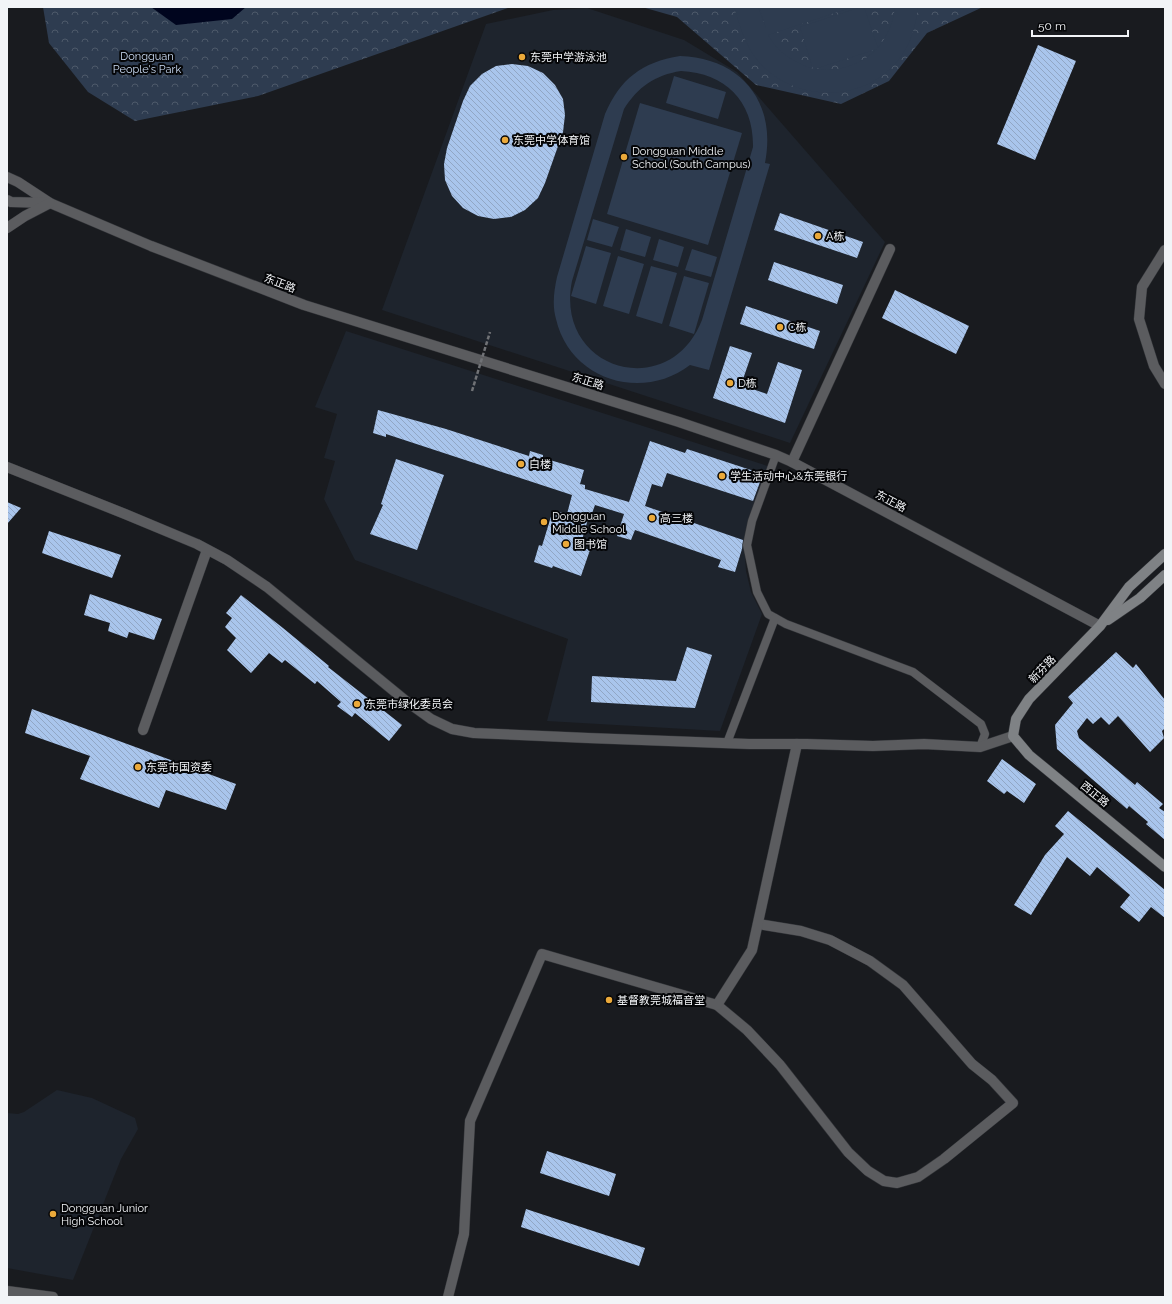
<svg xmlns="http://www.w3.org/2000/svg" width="1172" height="1304" font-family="Raleway,'Noto Sans SC',sans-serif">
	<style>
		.built { fill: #1e242d }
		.park { fill: url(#park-crowns) }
		.pitch { fill: #2e3c50; fill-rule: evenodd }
		.water { fill: #00051e }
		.building { fill: url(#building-back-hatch) }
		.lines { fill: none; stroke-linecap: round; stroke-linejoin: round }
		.service-casing { stroke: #333539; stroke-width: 9 }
		.minor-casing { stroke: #333539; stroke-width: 11 }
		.tertiary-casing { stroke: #333539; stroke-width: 11 }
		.secondary-casing { stroke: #333539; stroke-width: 11 }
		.service { stroke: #5b5c5f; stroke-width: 8 }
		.minor { stroke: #5b5c5f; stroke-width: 10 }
		.tertiary { stroke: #5b5c5f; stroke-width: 10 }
		.secondary { stroke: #7f8285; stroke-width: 10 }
		.path-bridge { stroke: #707276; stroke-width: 2.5; stroke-dasharray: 4 2; stroke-linecap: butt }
		.poi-dot { fill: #eba93a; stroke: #050608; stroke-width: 1.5 }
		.labels { text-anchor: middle; stroke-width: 4; stroke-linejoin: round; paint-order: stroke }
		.park-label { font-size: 11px; fill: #ccddf5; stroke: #050608 }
		.poi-label { font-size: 11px; fill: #f2f4f7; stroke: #050608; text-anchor: start }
		.street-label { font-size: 11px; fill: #f2f4f7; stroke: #050608 }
	</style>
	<defs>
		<pattern id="park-crowns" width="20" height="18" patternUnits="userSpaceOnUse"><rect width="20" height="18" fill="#2e3c50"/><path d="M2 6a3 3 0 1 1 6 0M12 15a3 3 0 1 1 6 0" fill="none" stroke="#4d596a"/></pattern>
		<pattern id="building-back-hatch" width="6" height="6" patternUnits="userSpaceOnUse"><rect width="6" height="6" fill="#a9c5ec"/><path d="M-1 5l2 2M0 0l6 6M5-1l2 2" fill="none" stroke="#91a6c4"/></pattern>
	</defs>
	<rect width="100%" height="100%" fill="#191b1f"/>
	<g class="built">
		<polygon points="587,8 684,40 737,72 885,242 790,443 382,310 486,24 553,10"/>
		<polygon points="346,331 774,468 744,544 746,571 751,592 762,614 720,731 547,721 568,639 355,560 324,499 335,461 324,458 337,414 315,407"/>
		<polygon points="57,1090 92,1098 135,1118 138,1129 121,1159 73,1280 7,1268 7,1113 18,1114 24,1112"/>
	</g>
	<g class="park">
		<polygon points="43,7 511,7 258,96 135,121 88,92 49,43"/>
		<polygon points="642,7 983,7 927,33 889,81 841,104 756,85 677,17"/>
	</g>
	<g class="pitch">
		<path d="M 734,7 L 758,7 L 766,28 L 759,7 L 853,7 L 768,35 C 778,53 794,62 813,69 L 800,27 L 861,7 L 864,7 L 878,48 C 888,35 893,23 895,7 L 918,7 C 916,22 913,37 905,50 C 877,99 808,106 767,70 C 748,54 741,30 734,7 ZM 877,49 C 860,65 838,73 815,69 Z"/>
		<path d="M 680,56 C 741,58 777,102 765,163 L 770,164 L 709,370 L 690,365 C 642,402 570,380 556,319 C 552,305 554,291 557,277 L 605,114 C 620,79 642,62 680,56 ZM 681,71 C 726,73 754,102 753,147 L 702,320 C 669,404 554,370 572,281 L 624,109 C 638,87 655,75 681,71 Z"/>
		<polygon points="674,76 726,92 718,119 666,103"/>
		<polygon points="640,103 742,133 708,245 607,214"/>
		<polygon points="593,219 619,227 612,247 587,240"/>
		<polygon points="626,229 651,237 645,257 620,250"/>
		<polygon points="659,239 684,247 678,267 653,260"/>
		<polygon points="586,246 611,253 596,304 571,296"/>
		<polygon points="692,249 717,257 711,277 685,270"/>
		<polygon points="618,256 644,264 629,314 603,306"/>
		<polygon points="651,266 677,273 662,324 636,316"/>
		<polygon points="684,276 709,283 694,334 669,326"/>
	</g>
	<polygon class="water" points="151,7 246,7 232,19 176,25"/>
	<g class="building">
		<polygon points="1038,45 1076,61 1035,160 997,144"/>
		<polygon points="512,64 528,66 543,73 555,85 563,99 565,115 563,132 545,183 538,198 525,210 511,217 494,219 478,216 463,208 452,196 445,180 444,164 447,148 463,101 470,86 482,74 496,66"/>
		<polygon points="780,213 863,242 857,258 774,230"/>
		<polygon points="774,262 843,285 837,304 768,280"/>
		<polygon points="895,290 969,326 956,354 882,318"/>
		<polygon points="746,306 820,331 814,349 740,324"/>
		<polygon points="730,346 752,353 741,385 767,394 778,362 802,370 785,423 713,398"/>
		<polygon points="378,410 446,429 529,456 530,451 543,455 543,458 584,470 580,484 585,485 585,489 629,502 650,441 685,453 687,449 763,474 753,501 667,473 662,487 652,484 645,506 743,540 742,549 735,572 718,567 721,560 635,530 631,540 617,536 624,514 595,505 590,519 588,519 580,547 590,550 581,576 553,566 552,568 534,562 539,545 542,546 553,510 567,514 572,495 386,434 386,437 373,433"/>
		<polygon points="396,459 444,475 417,550 370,534 383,505 381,504"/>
		<polygon points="7,502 21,508 7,524"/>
		<polygon points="49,531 121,555 112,578 42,553"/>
		<polygon points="90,594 162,619 154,640 129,632 127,638 108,631 110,623 84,615"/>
		<polygon points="241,595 283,628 329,666 328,667 402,725 389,741 355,713 352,717 337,706 341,702 317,681 315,684 285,660 282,663 269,653 251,673 227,650 236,638 225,627 232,618 226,613"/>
		<polygon points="687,647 712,655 695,708 591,702 592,676 676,681"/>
		<polygon points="1116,652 1133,668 1136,664 1165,700 1165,728 1162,731 1164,738 1150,752 1118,716 1109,725 1101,717 1093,724 1087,718 1077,731 1079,738 1135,785 1137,782 1163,804 1159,808 1165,812 1165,840 1146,824 1148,822 1129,806 1127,809 1057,749 1055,725 1073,703 1068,697"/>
		<polygon points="32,709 236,784 226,810 166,790 159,808 80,779 90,756 25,733"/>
		<polygon points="1002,759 1036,784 1024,803 1007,791 1004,794 987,781"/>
		<polygon points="1068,811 1165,890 1165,918 1151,907 1139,922 1120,907 1130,895 1097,867 1090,876 1067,857 1031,915 1014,905 1045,855 1064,834 1055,826"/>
		<polygon points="547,1151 616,1174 609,1196 540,1173"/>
		<polygon points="526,1209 645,1248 639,1266 521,1227"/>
	</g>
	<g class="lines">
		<g class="service-casing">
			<g id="service">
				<polyline points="776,455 752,521 747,545 757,592 768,614 786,624 913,672 981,724 985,734 980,747"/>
				<polyline points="727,743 775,618"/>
			</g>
		</g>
		<g class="minor-casing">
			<g id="minor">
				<polyline points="1165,250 1142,287 1139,319 1154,366 1165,384"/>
				<polyline points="792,462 890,249"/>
				<polyline points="143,730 207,550"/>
				<polyline points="717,1005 747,1030 780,1065 848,1152 868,1171 884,1181 897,1183 918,1177 944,1159 1013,1103 992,1080 972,1064 903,985 870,961 830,940 801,931 758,924"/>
				<polyline points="448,1297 464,1234 470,1121 542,954 717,1005 752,950 797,744"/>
			</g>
		</g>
		<g class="tertiary-casing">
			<g id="tertiary">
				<polyline points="7,177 18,182 50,203 151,246 304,305 679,422 776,455 792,462 1100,626"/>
				<polyline points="7,200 11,202 48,203"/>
				<polyline points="7,228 25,216 50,203"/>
				<polyline points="7,467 125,514 197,544 227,560 267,587 406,701 431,719 452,729 474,733 588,738 749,744 807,744 873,746 924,744 980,747 1013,736"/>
				<polyline points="7,1291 53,1297"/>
			</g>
		</g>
		<g class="secondary-casing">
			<g id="secondary">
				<polyline points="1165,554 1129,587 1100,626 1029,699 1016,719 1013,736 1029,755 1165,867"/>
				<polyline points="1108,620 1140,598 1165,575"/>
			</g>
		</g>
		<use href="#service" class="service"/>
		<use href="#minor" class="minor"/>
		<use href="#tertiary" class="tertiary"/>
		<use href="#secondary" class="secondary"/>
		<polyline class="path-bridge" points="472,391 490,332"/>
	</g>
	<g class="poi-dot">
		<circle cx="522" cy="57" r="4"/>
		<circle cx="505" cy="140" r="4"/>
		<circle cx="624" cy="157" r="4"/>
		<circle cx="818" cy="236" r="4"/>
		<circle cx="780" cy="327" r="4"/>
		<circle cx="730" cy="383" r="4"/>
		<circle cx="521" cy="464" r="4"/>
		<circle cx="722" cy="476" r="4"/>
		<circle cx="652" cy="518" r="4"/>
		<circle cx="544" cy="522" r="4"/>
		<circle cx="566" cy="544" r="4"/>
		<circle cx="357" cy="704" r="4"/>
		<circle cx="138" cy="767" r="4"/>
		<circle cx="609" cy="1000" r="4"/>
		<circle cx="53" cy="1214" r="4"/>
	</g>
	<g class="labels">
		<g class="park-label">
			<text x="147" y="60">Dongguan<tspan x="147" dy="13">People's Park</tspan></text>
		</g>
		<g class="poi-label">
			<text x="530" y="61">东莞中学游泳池</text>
			<text x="513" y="144">东莞中学体育馆</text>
			<text x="632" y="155">Dongguan Middle<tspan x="632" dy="13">School (South Campus)</tspan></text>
			<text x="826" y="240">A栋</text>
			<text x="788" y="331">C栋</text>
			<text x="738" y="387">D栋</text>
			<text x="529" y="468">白楼</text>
			<text x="730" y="480">学生活动中心&amp;东莞银行</text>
			<text x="552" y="520">Dongguan<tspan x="552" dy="13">Middle School</tspan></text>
			<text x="660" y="522">高三楼</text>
			<text x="574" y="548">图书馆</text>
			<text x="365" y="708">东莞市绿化委员会</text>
			<text x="146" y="771">东莞市国资委</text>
			<text x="617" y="1004">基督教莞城福音堂</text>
			<text x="61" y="1212">Dongguan Junior<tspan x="61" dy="13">High School</tspan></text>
		</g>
		<g class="street-label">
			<text transform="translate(280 283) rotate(21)" y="4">东正路</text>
			<text transform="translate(588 381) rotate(17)" y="4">东正路</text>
			<text transform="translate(891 501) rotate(28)" y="4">东正路</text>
			<text transform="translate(1042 669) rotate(-46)" y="4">新芬路</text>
			<text transform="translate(1095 794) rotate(39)" y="4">西正路</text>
		</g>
	</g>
	<rect width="1172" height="1304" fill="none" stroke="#f2f4f7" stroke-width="16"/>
	<path d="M1032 30v6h96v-6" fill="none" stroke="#f2f4f7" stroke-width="2"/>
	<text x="1038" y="30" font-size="12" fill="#f2f4f7" stroke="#050608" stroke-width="3" paint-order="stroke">50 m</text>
</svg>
